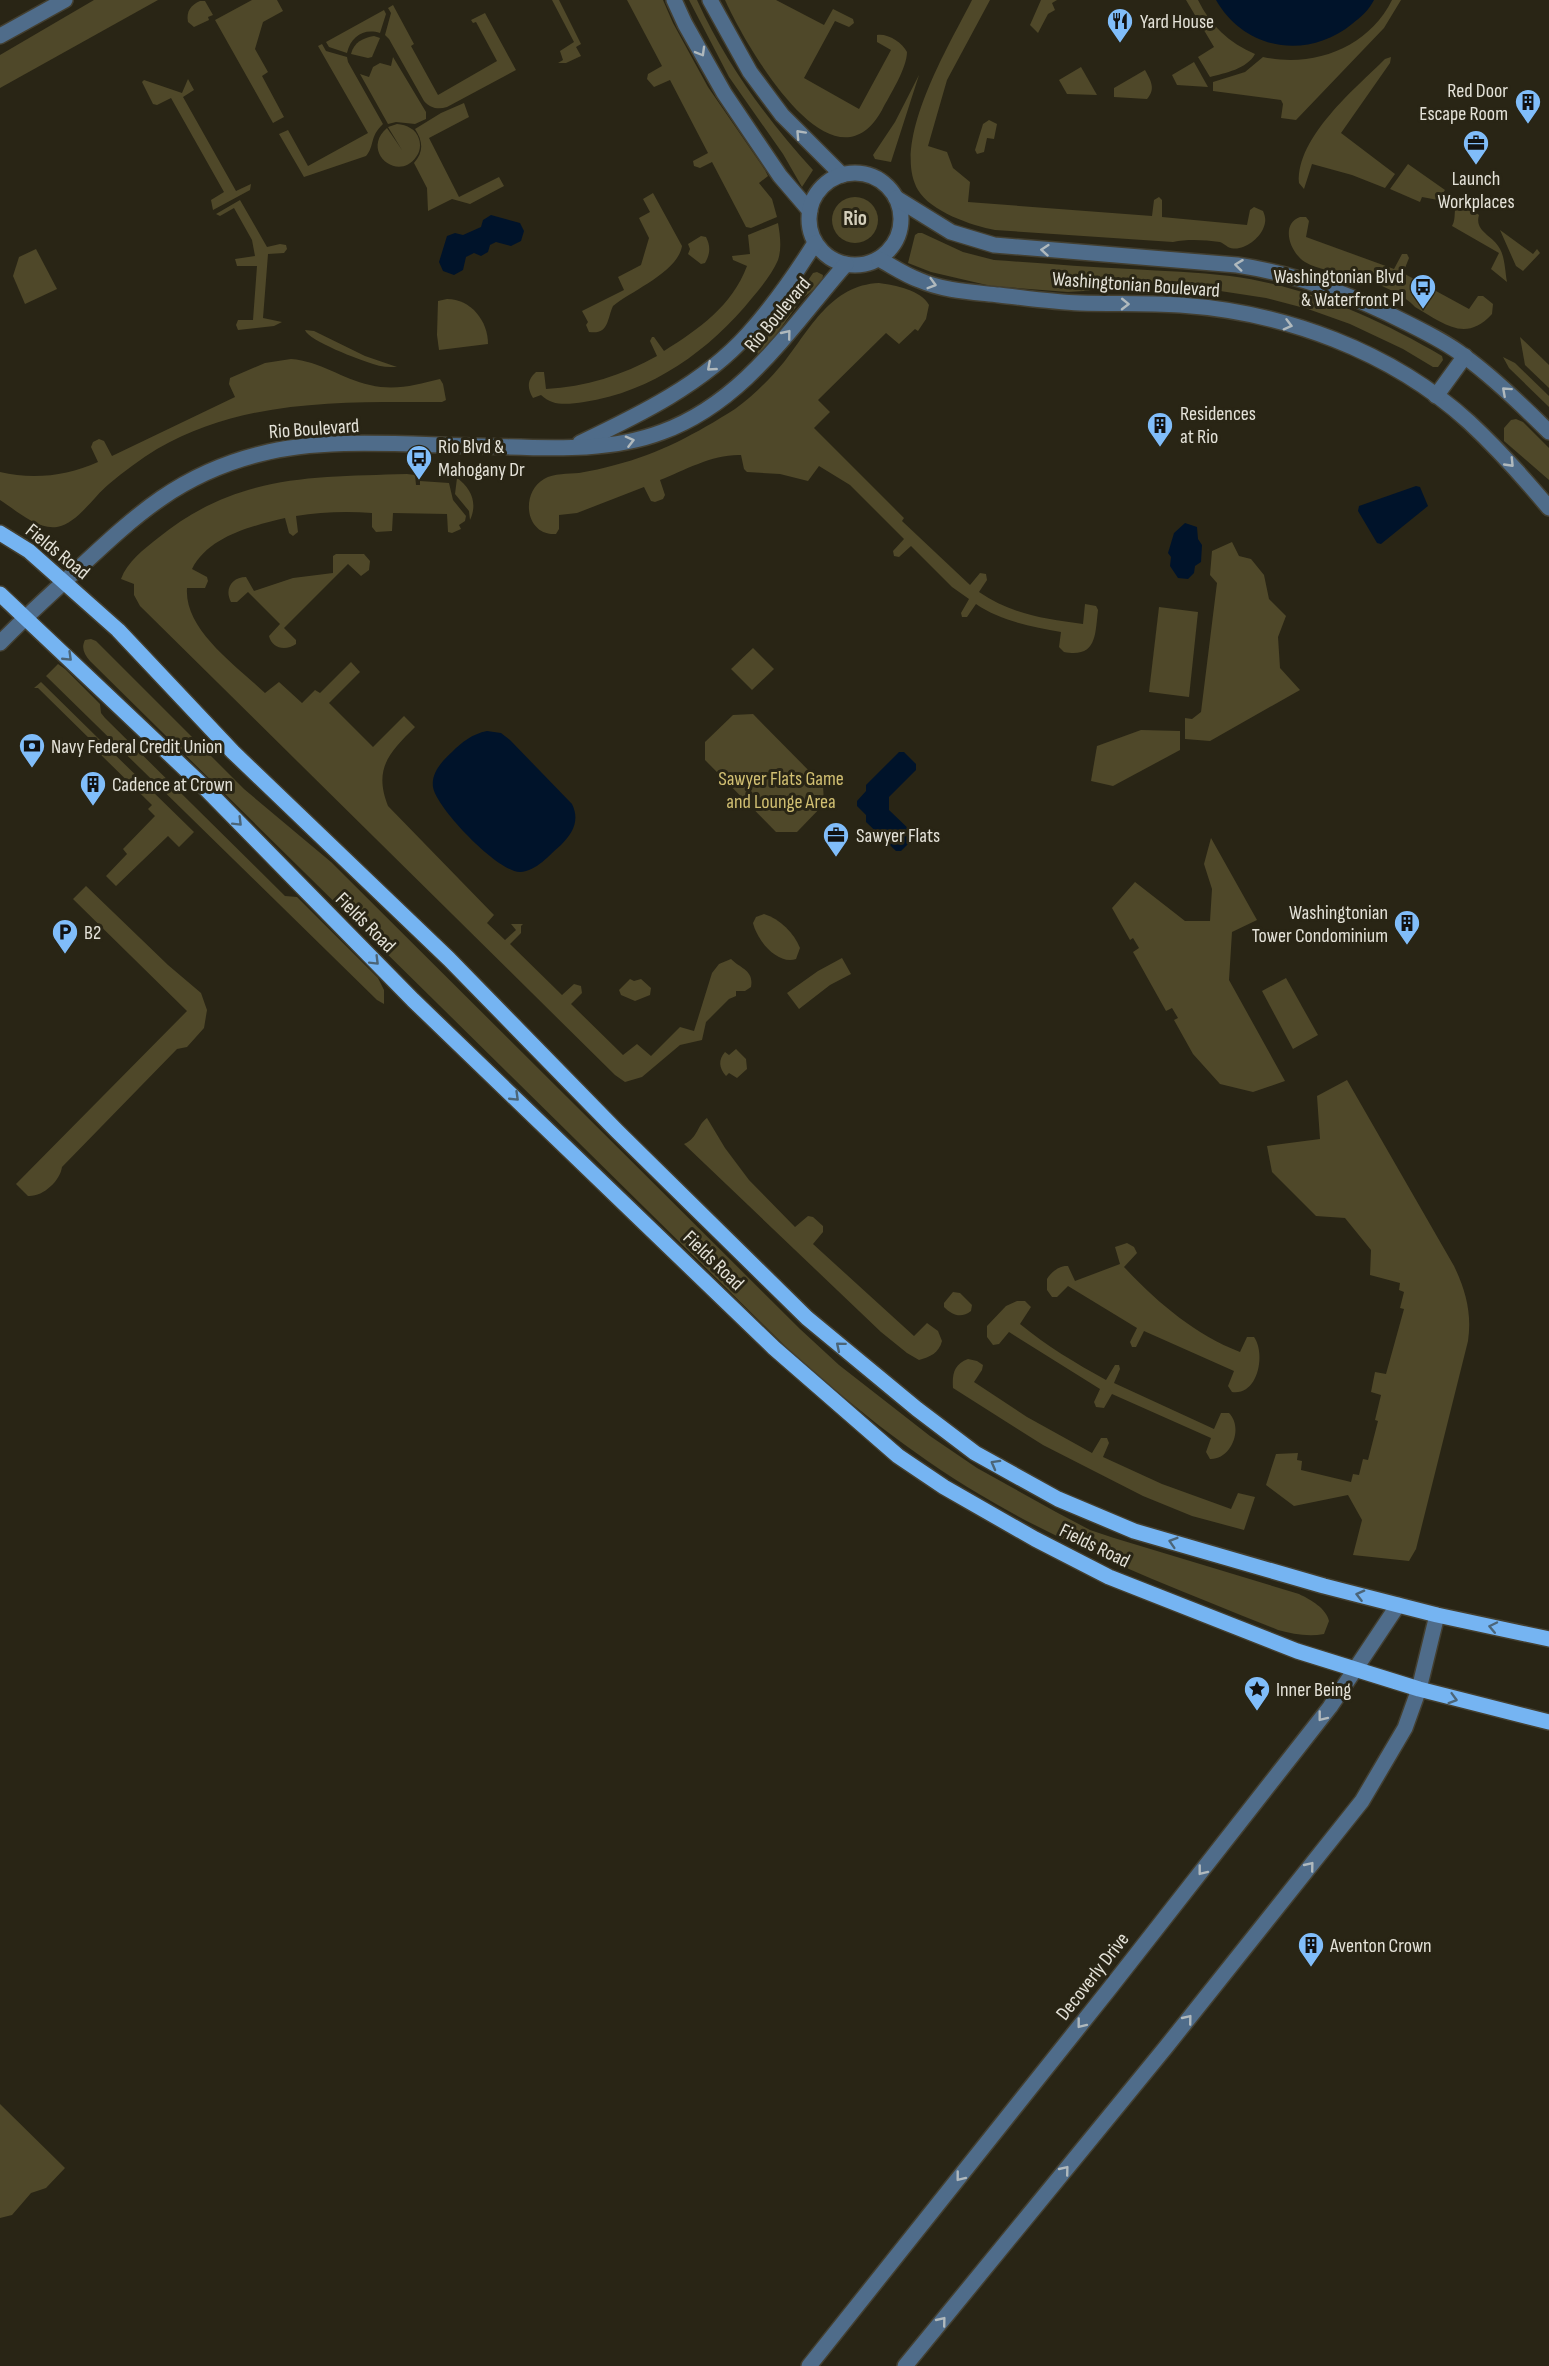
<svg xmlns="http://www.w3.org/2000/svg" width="1549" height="2366" font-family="'Sofia Sans Condensed',sans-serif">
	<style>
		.green { fill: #4f4829 }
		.water { fill: #00132a }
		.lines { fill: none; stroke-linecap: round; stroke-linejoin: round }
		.minor-casing { stroke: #433f30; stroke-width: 18 }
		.major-casing { stroke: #433f30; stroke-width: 18 }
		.minor { stroke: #4f6c8a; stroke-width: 15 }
		.major { stroke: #75b4f2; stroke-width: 15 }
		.oneway { stroke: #b0b9bd }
		.oneway2 { stroke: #4b6578 }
		.labels { text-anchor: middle; stroke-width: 6; stroke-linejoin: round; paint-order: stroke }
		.poi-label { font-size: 20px; fill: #e4e2d8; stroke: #292515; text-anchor: start }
		.street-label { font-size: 20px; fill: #e4e2d8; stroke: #292515 }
		.park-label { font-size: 20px; fill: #d1bf72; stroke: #292515 }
		.neighbourhood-label { font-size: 21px; font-weight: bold; fill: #d4cfbb; stroke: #292515 }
	</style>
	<rect width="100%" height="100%" fill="#292515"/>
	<g class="green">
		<polygon points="94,0 158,0 0,88 0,55"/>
		<polygon points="252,0 277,0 283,11 263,22 255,49 268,72 262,76 284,117 273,123 215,20"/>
		<polygon points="552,0 559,0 581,44 576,47 581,56 566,63 558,63 563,60 560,51 574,42"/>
		<polygon points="627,0 663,0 673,23 708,87 765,170 768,176 759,183 772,199 777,217 751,228 746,227 712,162 700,168 694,166 693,161 708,153 670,80 654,87 647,79 648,74 662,66"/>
		<path d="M 689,0 L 697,0 C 726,64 766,118 813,170 L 802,187 L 783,154 L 729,77 Z"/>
		<path d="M 725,0 L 776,0 L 824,25 L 833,9 L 853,19 L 854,23 L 849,27 L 835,21 L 804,78 L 859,109 L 891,50 L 877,42 L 877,35 C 887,33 902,42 907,52 C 907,68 890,95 882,110 C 832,200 744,42 725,0 Z"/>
		<path d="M 972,0 L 990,0 L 947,80 L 928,146 L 947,152 L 953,168 L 970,182 L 968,202 L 1152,216 L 1154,200 L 1159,197 L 1162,200 L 1162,217 L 1247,225 L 1250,210 L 1254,207 L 1263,211 C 1266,218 1266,222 1263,229 C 1258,240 1241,253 1228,247 C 1225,245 1223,243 1220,242 C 1204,240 1188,239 1173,242 L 995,230 C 972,226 930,211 918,190 C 890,142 950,44 972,0 Z"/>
		<polygon points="1041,0 1057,0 1052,3 1055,10 1048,14 1038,33 1030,25"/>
		<path d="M 1186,0 L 1198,0 C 1210,25 1229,43 1255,54 C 1247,69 1225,73 1210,77 L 1198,57 L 1214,47 Z"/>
		<path d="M 1392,0 L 1401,0 L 1384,28 L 1296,120 L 1281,118 L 1283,104 L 1281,100 L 1213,91 L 1213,82 L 1245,72 L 1263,57 C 1314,68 1368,48 1392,0 Z"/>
		<path d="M 200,1 L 205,1 L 213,15 L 208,17 L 209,20 L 194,27 L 188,22 C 186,11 191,5 200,1 Z"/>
		<path d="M 393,5 L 414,44 L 411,46 L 438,95 L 497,61 L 476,22 L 473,23 L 471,20 L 485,13 L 516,70 L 447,107 C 438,110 430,108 424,101 L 389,39 L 385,35 L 391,13 L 388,8 Z"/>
		<path d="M 384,10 L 386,14 L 380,33 C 364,28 351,36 347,53 L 329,47 L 326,42 Z"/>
		<path d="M 374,36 L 380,38 L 372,57 L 368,58 L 351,54 C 354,42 363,38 374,36 Z"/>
		<path d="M 322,44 L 326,51 L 347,57 L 348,62 L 383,124 C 369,137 375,146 366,156 L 304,177 L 279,134 L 288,130 L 308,166 L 368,133 L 318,46 Z"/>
		<polygon points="393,57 426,112 426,119 415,124 396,122 388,124 360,74 369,77 373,67 380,63 391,66"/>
		<path d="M 1391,57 L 1390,63 L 1341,133 L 1395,174 L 1385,188 L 1352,175 L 1312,164 L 1304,189 L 1299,183 C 1296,137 1356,88 1385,59 Z"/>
		<polygon points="1194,62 1208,87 1177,85 1172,75"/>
		<polygon points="1081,67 1097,95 1067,94 1059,80"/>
		<path d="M 1145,70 C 1151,81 1156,89 1147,99 L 1114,97 L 1114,88 Z"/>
		<polygon points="919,75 891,162 875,159 873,155 895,122"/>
		<polygon points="188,79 194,90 183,97 236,191 251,184 250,190 213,210 211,200 224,192 171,98 157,105 153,104 142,82 144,80 182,93"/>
		<path d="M 464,103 L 469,117 L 429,138 L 459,197 L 499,177 L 504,186 L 470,204 L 452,199 L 428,211 L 427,188 L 414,163 C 424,152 423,141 415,129 L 441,113 Z"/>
		<polygon points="989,120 997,124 994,139 987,138 984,152 977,154 975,150 983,124"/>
		<path d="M 397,124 C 407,125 416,129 419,139 C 421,145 420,152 416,157 C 398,183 360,151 387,128 L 402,150 L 388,127 Z"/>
		<polygon points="1408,164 1445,190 1438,200 1422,197 1420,202 1390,189"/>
		<path d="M 653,193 L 682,246 C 678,272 631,291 613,306 C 607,319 609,335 589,332 L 586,325 L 588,322 L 582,311 L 624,290 L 618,277 L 641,265 L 649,238 L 639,218 L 650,212 L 643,199 Z"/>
		<circle cx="855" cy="220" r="23"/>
		<polygon points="240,200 267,247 280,244 286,245 287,249 284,253 268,254 263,318 282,322 274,326 238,330 236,325 238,320 253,320 257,266 237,266 235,259 255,256 252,240 234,208 220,216 216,214"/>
		<path d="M 1459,200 L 1479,215 C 1474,232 1493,235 1500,249 C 1505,258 1505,271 1507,282 L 1491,269 L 1499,253 L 1452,226 C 1457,218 1452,209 1459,200 Z"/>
		<path d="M 1300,217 L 1306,217 L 1309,221 L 1306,237 L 1394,269 L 1402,254 L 1407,254 L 1409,258 L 1403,273 L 1469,309 L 1478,296 L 1483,296 L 1493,304 L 1492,314 C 1465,344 1442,322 1415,307 C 1406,295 1365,277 1349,274 C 1335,271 1318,270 1305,262 C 1290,253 1280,224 1300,217 Z"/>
		<path d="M 778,223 C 780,235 782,248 778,260 C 772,274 762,286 752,298 C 710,350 652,392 584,402 C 569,404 553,407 541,395 L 533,398 C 527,388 527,380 536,372 L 544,372 L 546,389 C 585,387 623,375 657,356 L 650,341 L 652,337 L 654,337 L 664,351 C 699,329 732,306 747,266 L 733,260 L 732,256 L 750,254 L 748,235 Z"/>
		<polygon points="1500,230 1533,254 1537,249 1540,253 1523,271 1516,266"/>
		<path d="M 918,233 L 922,233 L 963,252 L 994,260 C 1040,263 1085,267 1131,269 C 1164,271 1197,272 1230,276 C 1306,286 1377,318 1442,356 L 1443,360 L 1438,367 L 1433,367 L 1403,349 L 1350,324 L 1308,309 L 1266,298 L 1194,287 L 1163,286 L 1068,292 L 991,286 L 931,272 L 908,263 L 915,235 Z"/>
		<path d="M 701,236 L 706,237 C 711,247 710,254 705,263 L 701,264 L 688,254 L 690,249 L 688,244 Z"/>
		<polygon points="36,249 57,289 25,304 13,276 19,257"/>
		<polygon points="817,272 823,275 822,282 801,300 762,354 755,353 755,350 790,307 813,273"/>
		<path d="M 879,283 C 895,285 921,290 929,305 L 926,319 L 918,331 L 915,329 L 899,344 L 886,333 L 818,400 L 830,412 L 814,428 L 904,518 L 902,521 L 970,585 L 980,573 L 986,574 L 987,580 L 979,592 C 1011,614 1045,619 1083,624 L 1085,604 L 1096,606 L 1098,610 C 1095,635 1097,658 1064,652 L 1059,647 L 1061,632 C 1032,627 1001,621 976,604 L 967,617 L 962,617 L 961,613 L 969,599 L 952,587 L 911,546 L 899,557 L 894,556 L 893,551 L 904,539 L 850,485 L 819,466 L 808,481 L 780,474 L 747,472 L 744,469 L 741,455 C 713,454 685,470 660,480 L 665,495 L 663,499 L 655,502 L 651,501 L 644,487 L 577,513 L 559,515 L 559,529 L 556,534 C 525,536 520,493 544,479 C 554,473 568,474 579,473 C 591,471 604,468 615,465 C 659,454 697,433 735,409 C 753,396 770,379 784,362 C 810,329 831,285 879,283 Z"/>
		<path d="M 447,299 C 471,299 488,321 488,344 L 439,350 L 437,335 L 438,301 Z"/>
		<path d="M 305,330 L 314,331 L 365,356 L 397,367 C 389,367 381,367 373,364 C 360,360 309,341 305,330 Z"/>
		<polygon points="1520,337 1549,365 1549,388 1525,365"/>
		<polygon points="1503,357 1515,363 1549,396 1549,407 1509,368"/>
		<path d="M 291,359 C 320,361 342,379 370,385 C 395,391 416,385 440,379 L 443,384 L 446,400 L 442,402 C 345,402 245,398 157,449 C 141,459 124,471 109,484 C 93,497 78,523 57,527 C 37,530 16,510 0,500 L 0,472 C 33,480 67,476 98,462 L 91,447 L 93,442 L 99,439 L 104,441 L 112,456 L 235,397 L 229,384 L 230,378 L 265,363 Z"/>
		<polygon points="1516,419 1523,422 1549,448 1549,480 1504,441 1504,428 1511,420"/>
		<path d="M 407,474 L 415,475 L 416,485 L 420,485 L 420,481 L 449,483 L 453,500 L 466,516 L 465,521 L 459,525 L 461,529 L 452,533 L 448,532 L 447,514 L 393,513 L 392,531 L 376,532 L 372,527 L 372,513 C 347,511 320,512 296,516 L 298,532 L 293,536 L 289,533 L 285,518 C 252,526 209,536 192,569 L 207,577 L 208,581 L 205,588 L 187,588 C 184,630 237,666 265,693 L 279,682 L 302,703 L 315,690 L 320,693 L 351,662 L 360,672 L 329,703 L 373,747 L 404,716 L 415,727 C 390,752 373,768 388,806 L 494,915 L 487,923 L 505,940 L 516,930 L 511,924 L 523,924 L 521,926 L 521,933 L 510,944 L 562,995 L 574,984 L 581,986 L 582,993 L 571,1004 L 623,1055 L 637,1044 L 651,1056 L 680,1027 L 694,1031 L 712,973 L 719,964 L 731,959 C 741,969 754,970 751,987 L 745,991 L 736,991 L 736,996 L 729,999 L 706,1022 L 702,1040 L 680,1045 L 642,1077 L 625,1082 L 615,1075 L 140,606 L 134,595 L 134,584 L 121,579 C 127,562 144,549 158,538 C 237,474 312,477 407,474 Z"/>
		<path d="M 457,478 C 471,488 478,503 470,520 L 469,511 L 455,494 Z"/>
		<polygon points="1232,542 1239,556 1251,559 1264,575 1269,599 1286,616 1278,637 1280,668 1300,690 1210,741 1185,739 1185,718 1192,719 1201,712 1217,583 1210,575 1212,551"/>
		<path d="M 336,554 L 364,554 L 370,561 L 369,570 L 361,576 L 348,564 L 284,628 L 296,640 L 296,644 C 286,651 272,649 269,636 L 280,624 L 248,592 L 237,602 L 231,602 C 224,589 232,577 246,577 L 254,591 L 293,578 L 333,573 L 333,556 Z"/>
		<polygon points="1159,607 1198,612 1189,697 1149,692"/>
		<path d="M 91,639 L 96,641 L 244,789 L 331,862 L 800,1329 L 839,1365 L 930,1436 L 977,1468 L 1056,1512 L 1090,1530 L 1114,1538 L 1299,1594 C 1311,1600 1326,1608 1329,1621 L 1324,1634 C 1308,1637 1293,1634 1278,1630 C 1179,1590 1070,1549 979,1494 C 910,1453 847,1402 787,1348 L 90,661 C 84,654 81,648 85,640 Z"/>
		<polygon points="753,648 774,669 752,690 731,669"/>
		<polygon points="58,664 65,669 100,704 101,713 105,718 285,896 297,897 378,978 384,990 384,1004 377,1000 46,676"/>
		<polygon points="41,682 101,741 97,746 38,688 34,688"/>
		<polygon points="753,714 823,785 824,804 797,832 776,832 705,760 705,742 733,715"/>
		<polygon points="1141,730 1180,731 1180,750 1113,786 1091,781 1097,746"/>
		<polygon points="105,745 194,832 179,847 168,836 116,886 106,876 127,854 123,849 155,816 148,809 152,805 98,752"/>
		<polygon points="1211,838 1257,920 1232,932 1229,980 1285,1081 1253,1092 1220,1084 1193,1054 1174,1020 1178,1018 1172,1008 1166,1011 1133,952 1139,948 1133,938 1130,940 1112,908 1135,882 1185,921 1210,921 1212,889 1204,864"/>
		<path d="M 86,886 L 168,965 L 201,993 L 207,1010 L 204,1028 L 187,1047 L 177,1049 L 62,1167 C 60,1181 43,1197 28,1196 L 16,1184 L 187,1011 L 73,899 Z"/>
		<path d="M 764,914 C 780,919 794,933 800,948 L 796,959 C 777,965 757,940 753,923 L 756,917 Z"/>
		<polygon points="842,958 851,974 830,985 799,1009 787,993 818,971"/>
		<polygon points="1286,978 1318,1035 1293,1049 1262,991"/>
		<polygon points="630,979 634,981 641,979 651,988 650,995 635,1001 621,995 619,990"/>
		<path d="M 736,1049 L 746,1059 L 747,1069 L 737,1078 L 729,1073 L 726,1076 C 719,1068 718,1060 725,1052 L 729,1055 Z"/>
		<path d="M 1347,1080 L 1454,1266 C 1466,1291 1472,1314 1468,1341 L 1416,1549 L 1409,1561 L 1353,1555 L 1362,1520 L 1348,1495 L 1294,1506 L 1266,1485 L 1276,1454 L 1298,1453 L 1297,1460 L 1302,1461 L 1301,1470 L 1351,1482 L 1353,1474 L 1359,1475 L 1363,1459 L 1368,1460 L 1378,1421 L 1375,1420 L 1381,1395 L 1371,1392 L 1375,1372 L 1386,1374 L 1404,1309 L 1400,1308 L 1404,1292 L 1399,1290 L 1400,1283 L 1370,1275 L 1371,1250 L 1345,1218 L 1316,1216 L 1272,1172 L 1267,1146 L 1320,1139 L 1317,1096 Z"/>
		<path d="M 707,1118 L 725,1148 L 749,1180 L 795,1227 L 808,1216 L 813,1217 L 823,1226 L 823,1232 L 813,1244 L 914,1336 L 927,1323 L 938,1331 L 942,1341 C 939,1353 930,1357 919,1360 L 907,1353 L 881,1332 L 684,1144 C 699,1137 696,1126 707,1118 Z"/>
		<path d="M 1127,1243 L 1134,1247 L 1137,1253 L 1124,1267 C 1158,1303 1194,1334 1240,1352 L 1247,1337 L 1254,1337 C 1266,1354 1258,1396 1232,1392 L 1228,1386 L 1234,1371 L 1144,1331 L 1136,1347 L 1132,1347 L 1130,1342 L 1137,1328 L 1068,1286 L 1057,1297 L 1052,1297 L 1047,1290 L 1047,1279 C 1051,1272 1060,1265 1068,1266 L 1075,1281 L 1120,1264 L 1115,1247 Z"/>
		<path d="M 953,1292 L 960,1293 L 972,1305 L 971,1311 C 961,1319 952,1315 944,1307 L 944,1303 Z"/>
		<path d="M 1017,1301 L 1025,1301 L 1031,1307 L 1020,1324 C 1047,1346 1075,1363 1106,1380 L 1115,1365 L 1119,1365 L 1120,1369 L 1114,1383 L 1214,1429 L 1221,1413 L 1229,1413 C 1244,1428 1231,1460 1210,1459 L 1206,1452 L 1211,1438 L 1112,1394 L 1104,1408 L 1096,1407 L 1094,1402 L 1100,1389 L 1009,1332 L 999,1344 L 993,1345 L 987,1337 L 987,1326 L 1006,1306 Z"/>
		<path d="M 968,1359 L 977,1361 L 983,1365 L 982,1370 L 974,1382 L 1027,1417 L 1092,1453 L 1101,1438 L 1107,1438 L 1109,1443 L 1103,1457 L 1162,1484 L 1231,1509 L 1238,1493 L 1255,1497 L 1244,1530 L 1192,1516 L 1143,1496 L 1043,1445 L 953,1388 C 952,1374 954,1364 968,1359 Z"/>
		<polygon points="0,2104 65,2168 46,2188 31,2193 12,2215 0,2218"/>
	</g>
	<g class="water">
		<path d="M 1216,0 L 1374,0 C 1369,10 1361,17 1352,24 C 1308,60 1245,51 1216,0 Z"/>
		<polygon points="491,215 520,223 524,231 521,241 511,246 496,242 490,245 488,252 481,256 474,253 466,257 463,270 454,275 443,271 439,262 447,236 455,233 463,235 481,227 483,220"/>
		<polygon points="1416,486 1420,487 1428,506 1381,544 1377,543 1358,511 1359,506"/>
		<polygon points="1185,523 1197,527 1198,539 1202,545 1201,562 1195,566 1194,573 1188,579 1178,578 1170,566 1171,557 1168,553 1174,533"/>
		<path d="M 487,731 L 501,733 L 510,740 L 572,804 C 580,820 573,833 561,845 C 549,855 537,871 520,872 C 499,873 436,808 433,787 C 431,773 442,761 452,752 C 462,742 472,734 487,731 Z"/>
		<polygon points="899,752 904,752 916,764 916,770 889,797 889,810 913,833 913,839 901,851 896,851 866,822 866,815 857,806 857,801 866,791 866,785"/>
	</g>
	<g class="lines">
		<g class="minor-casing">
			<g id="minor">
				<polyline points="674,0 685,24 724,93 780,176 810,211"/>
				<polyline points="710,0 750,72 782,115 842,175"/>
				<polyline points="0,36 65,0"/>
				<circle cx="855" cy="219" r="46"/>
				<path d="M 896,198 L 951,232 L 994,245 L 1237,265 C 1297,274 1352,295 1405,322 C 1425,332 1446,342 1464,356 C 1494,378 1522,405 1549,432"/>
				<path d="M 879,259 C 892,266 905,275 919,280 C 944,291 972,292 999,295 C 1026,298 1053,302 1080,303 C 1113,304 1147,303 1180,305 C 1284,312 1391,351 1469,422 C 1498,449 1524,478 1549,508"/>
				<polyline points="1436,396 1465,356"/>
				<path d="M 580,443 C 639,415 703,384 748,334 C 773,306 795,275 815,243"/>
				<path d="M 0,643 C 25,617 52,593 79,568 C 137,514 180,474 260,454 C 325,437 409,445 476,446 C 537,447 604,454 662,432 C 744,402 791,327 846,264"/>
				<polyline points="809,2366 1110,1988 1330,1707 1398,1605"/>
				<polyline points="905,2366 1166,2047 1362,1801 1405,1728 1419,1689 1437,1615"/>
			</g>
		</g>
		<g class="major-casing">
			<g id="major">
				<polyline points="0,533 29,551 118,630 233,752 449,959 617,1131 807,1318 917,1409 975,1453 1058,1499 1134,1531 1324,1586 1437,1615 1549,1639"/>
				<polyline points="0,594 202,785 413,1000 774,1348 898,1456 944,1487 1035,1539 1109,1577 1297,1651 1419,1689 1549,1722"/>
			</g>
		</g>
		<use href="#minor" class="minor"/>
		<use href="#major" class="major"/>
	</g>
	<defs><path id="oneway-chevron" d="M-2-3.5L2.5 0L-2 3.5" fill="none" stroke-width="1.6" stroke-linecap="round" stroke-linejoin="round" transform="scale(1.5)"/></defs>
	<g class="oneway">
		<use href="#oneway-chevron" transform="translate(701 52) rotate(60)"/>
		<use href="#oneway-chevron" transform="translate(800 134) rotate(-133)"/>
		<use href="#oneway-chevron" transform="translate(1045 250) rotate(-175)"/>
		<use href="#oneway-chevron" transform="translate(1239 265) rotate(-173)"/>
		<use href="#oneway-chevron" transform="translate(932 284) rotate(16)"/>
		<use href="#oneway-chevron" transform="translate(1125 304) rotate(1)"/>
		<use href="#oneway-chevron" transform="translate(1288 325) rotate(15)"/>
		<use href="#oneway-chevron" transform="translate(787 334) rotate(-51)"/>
		<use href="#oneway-chevron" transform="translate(711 367) rotate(139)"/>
		<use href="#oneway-chevron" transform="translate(1506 391) rotate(-138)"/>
		<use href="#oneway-chevron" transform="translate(630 441) rotate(-14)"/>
		<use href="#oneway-chevron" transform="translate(1510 463) rotate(46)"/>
		<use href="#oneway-chevron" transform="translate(1322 1717) rotate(128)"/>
		<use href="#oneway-chevron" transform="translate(1310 1866) rotate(-51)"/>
		<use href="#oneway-chevron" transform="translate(1202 1871) rotate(128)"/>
		<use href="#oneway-chevron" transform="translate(1188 2019) rotate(-51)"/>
		<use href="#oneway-chevron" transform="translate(1081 2024) rotate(128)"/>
		<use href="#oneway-chevron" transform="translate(1065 2170) rotate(-51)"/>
		<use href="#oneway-chevron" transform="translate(960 2177) rotate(128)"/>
		<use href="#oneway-chevron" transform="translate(942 2321) rotate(-51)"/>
	</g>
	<g class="oneway2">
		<use href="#oneway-chevron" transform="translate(68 657) rotate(44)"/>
		<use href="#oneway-chevron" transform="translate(238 822) rotate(45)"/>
		<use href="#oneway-chevron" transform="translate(375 961) rotate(45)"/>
		<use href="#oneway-chevron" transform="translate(515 1097) rotate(44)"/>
		<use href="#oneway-chevron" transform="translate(840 1346) rotate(-140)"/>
		<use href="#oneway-chevron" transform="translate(995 1464) rotate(-151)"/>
		<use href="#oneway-chevron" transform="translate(1173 1542) rotate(-163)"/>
		<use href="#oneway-chevron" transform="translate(1360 1595) rotate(-166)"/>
		<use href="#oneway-chevron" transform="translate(1493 1627) rotate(-168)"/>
		<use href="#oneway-chevron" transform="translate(1453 1699) rotate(16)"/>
	</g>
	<defs>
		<g id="restaurant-pin" transform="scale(1.35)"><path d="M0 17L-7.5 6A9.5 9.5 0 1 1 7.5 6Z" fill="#80bdfa" stroke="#292515"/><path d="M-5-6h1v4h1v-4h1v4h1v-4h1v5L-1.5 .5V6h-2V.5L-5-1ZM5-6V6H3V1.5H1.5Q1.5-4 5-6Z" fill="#111"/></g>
		<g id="building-pin" transform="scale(1.35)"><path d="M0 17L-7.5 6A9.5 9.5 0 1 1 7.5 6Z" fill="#80bdfa" stroke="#292515"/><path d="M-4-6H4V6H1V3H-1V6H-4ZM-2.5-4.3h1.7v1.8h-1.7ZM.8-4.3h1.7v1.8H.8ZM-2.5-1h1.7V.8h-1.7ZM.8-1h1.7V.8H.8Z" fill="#111"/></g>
		<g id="office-pin" transform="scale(1.35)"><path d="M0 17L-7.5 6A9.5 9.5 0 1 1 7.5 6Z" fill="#80bdfa" stroke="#292515"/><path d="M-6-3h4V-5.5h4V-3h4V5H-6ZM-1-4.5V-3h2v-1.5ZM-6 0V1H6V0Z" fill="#111"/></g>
		<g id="bus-pin" transform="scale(1.35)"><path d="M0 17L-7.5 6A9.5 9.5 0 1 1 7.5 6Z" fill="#80bdfa" stroke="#292515"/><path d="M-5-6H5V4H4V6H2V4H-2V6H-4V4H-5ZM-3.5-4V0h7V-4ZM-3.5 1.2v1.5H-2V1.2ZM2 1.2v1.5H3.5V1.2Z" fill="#111"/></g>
		<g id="bank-pin" transform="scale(1.35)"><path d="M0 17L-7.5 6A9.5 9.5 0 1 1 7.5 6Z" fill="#80bdfa" stroke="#292515"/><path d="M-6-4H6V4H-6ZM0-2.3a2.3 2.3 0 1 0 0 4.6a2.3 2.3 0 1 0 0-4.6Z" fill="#111"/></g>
		<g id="parking-pin" transform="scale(1.35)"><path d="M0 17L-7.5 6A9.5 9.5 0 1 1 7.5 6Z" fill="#80bdfa" stroke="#292515"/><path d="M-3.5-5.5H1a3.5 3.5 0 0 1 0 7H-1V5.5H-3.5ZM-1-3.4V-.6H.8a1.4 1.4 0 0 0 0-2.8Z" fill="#111"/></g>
		<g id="sight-pin" transform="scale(1.35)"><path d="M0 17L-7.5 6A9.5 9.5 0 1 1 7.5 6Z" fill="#80bdfa" stroke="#292515"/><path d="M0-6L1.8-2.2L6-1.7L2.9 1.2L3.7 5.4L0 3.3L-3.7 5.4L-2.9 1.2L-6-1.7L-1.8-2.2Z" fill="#111"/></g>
	</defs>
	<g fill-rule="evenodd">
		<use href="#restaurant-pin" x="1120" y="21"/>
		<use href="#building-pin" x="1528" y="102"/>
		<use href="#office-pin" x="1476" y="143"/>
		<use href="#bus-pin" x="1423" y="287"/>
		<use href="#building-pin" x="1160" y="425"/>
		<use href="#bus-pin" x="419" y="458"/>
		<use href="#bank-pin" x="32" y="746"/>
		<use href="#building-pin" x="93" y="784"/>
		<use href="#office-pin" x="836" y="835"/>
		<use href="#building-pin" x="1407" y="923"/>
		<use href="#parking-pin" x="65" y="932"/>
		<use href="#sight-pin" x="1257" y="1689"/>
		<use href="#building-pin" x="1311" y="1945"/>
	</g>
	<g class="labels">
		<g class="poi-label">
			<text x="1140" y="28">Yard House</text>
			<text x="1508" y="97" text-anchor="end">Red Door<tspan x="1508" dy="23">Escape Room</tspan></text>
			<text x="1476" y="185" text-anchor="middle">Launch<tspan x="1476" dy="23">Workplaces</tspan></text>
			<text x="1404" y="283" text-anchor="end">Washingtonian Blvd<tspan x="1404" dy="23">&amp; Waterfront Pl</tspan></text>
			<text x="1180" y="420">Residences<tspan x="1180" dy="23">at Rio</tspan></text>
			<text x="438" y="453">Rio Blvd &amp;<tspan x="438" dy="23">Mahogany Dr</tspan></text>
			<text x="51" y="753">Navy Federal Credit Union</text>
			<text x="112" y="791">Cadence at Crown</text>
			<text x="856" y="842">Sawyer Flats</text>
			<text x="1388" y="919" text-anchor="end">Washingtonian<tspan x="1388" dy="23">Tower Condominium</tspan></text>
			<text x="84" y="939">B2</text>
			<text x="1276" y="1696">Inner Being</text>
			<text x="1330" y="1952">Aventon Crown</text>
		</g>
		<g class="street-label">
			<text transform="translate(1136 284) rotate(4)" y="7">Washingtonian Boulevard</text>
			<text transform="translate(777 314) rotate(-50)" y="7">Rio Boulevard</text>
			<text transform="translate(314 428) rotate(-4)" y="7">Rio Boulevard</text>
			<text transform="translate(58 551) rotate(39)" y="7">Fields Road</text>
			<text transform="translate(366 922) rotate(45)" y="7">Fields Road</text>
			<text transform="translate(714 1260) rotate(44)" y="7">Fields Road</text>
			<text transform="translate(1095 1545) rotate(26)" y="7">Fields Road</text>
			<text transform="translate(1092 1976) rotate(-52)" y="7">Decoverly Drive</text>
		</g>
		<g class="park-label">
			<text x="781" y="785">Sawyer Flats Game<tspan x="781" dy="23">and Lounge Area</tspan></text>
		</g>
		<g class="neighbourhood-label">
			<text x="855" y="225">Rio</text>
		</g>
	</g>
</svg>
